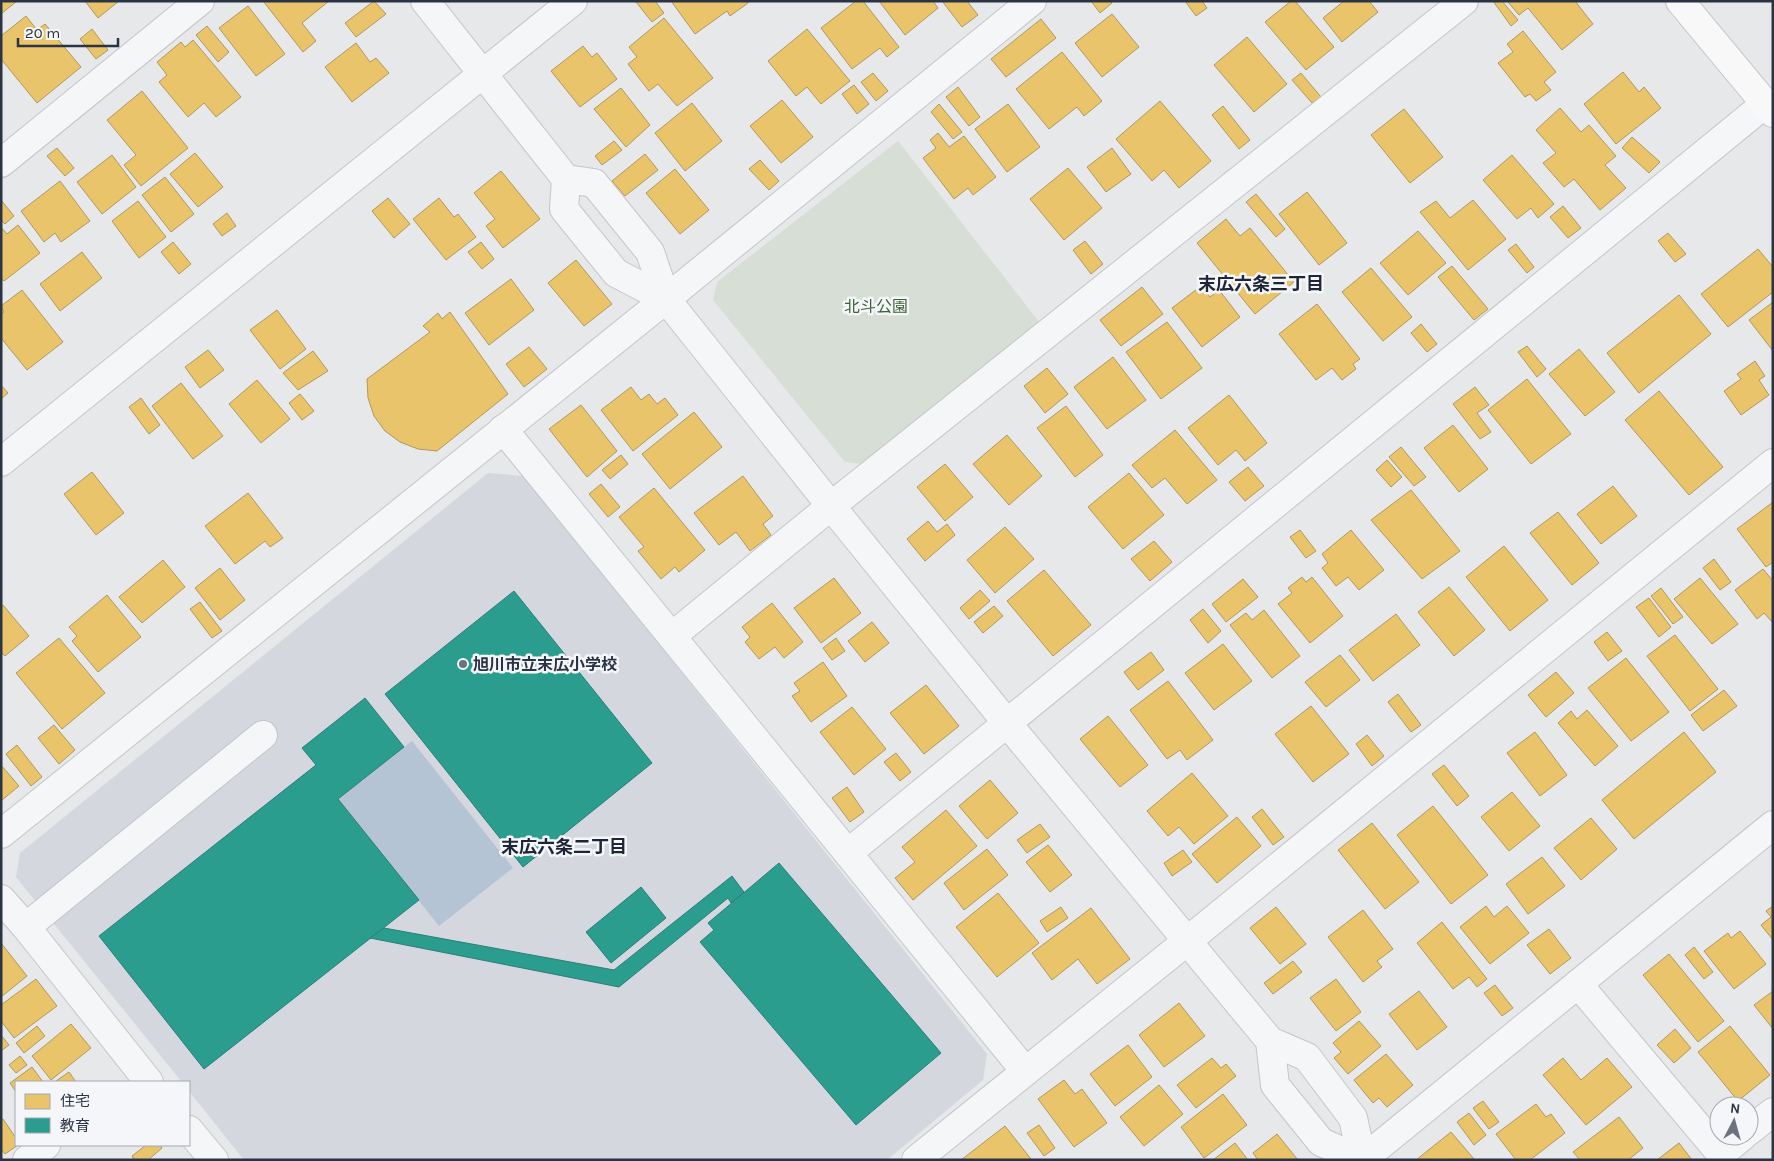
<svg xmlns="http://www.w3.org/2000/svg" width="1774" height="1161" font-family="Karla,'Noto Sans JP',sans-serif">
	<style>
		.built { fill: #d4d7dd }
		.green { fill: #d6ded6 }
		.water { fill: #b4c4d5 }
		.homes { fill: #e9c46a; stroke: #b0995f }
		.schools { fill: #2a9d8f; stroke: #2a7e79 }
		.lines { fill: none; stroke-linecap: round; stroke-linejoin: round }
		.minor-casing { stroke: #c4c6c8; stroke-width: 30 }
		.major-casing { stroke: #c2c5c8; stroke-width: 30 }
		.minor { stroke: #f5f6f7; stroke-width: 28 }
		.major { stroke: #f8f8f8; stroke-width: 28 }
		.poi-dot { fill: #6c737f; stroke: #f4f6f9; stroke-width: 2 }
		.labels { text-anchor: middle; stroke-width: 5; stroke-linejoin: round; paint-order: stroke }
		.park-label { font-size: 16px; fill: #3f6138; stroke: #f4f6f9 }
		.poi-label { font-size: 16px; font-weight: bold; fill: #2b3445; stroke: #f4f6f9; text-anchor: start }
		.neighbourhood-label { font-size: 18px; font-weight: bold; fill: #1d2536; stroke: #f4f6f9 }
	</style>
	<rect width="100%" height="100%" fill="#e6e8ea"/>
	<polygon class="built" points="488,473 524,476 987,1054 983,1080 887,1160 244,1160 189,1091 189,1082 182,1082 16,877 20,853"/>
	<polygon class="green" points="898,141 1040,323 864,464 845,462 713,300 717,282"/>
	<polygon class="water" points="412,741 513,868 439,926 338,799"/>
	<g class="homes">
		<polygon points="1,1 17,1 1,14"/>
		<polygon points="85,1 119,1 98,18"/>
		<polygon points="263,1 329,1 302,23 316,41 303,52"/>
		<polygon points="374,1 386,14 356,37 345,23"/>
		<polygon points="637,1 655,1 664,13 652,22 636,2"/>
		<polygon points="671,1 747,1 748,3 730,16 727,11 695,34"/>
		<polygon points="856,1 863,1 899,47 887,57 880,48 852,69 821,28"/>
		<polygon points="879,1 933,1 938,8 905,35"/>
		<polygon points="942,1 967,1 978,15 962,27"/>
		<polygon points="1091,1 1111,1 1112,3 1100,13"/>
		<polygon points="1185,1 1202,1 1207,8 1196,16"/>
		<polygon points="1291,1 1295,1 1334,47 1306,70 1265,22"/>
		<polygon points="1344,1 1369,1 1378,12 1342,42 1323,18"/>
		<polygon points="1493,1 1502,1 1518,20 1511,26"/>
		<polygon points="1507,1 1575,1 1593,24 1562,50 1528,8 1519,15"/>
		<polygon points="248,6 285,54 256,76 219,28"/>
		<polygon points="1112,14 1139,47 1102,77 1075,43"/>
		<polygon points="26,16 37,30 45,24 81,67 37,103 1,59 1,36"/>
		<polygon points="664,18 713,78 677,106 658,84 649,91 628,64 637,57 629,47"/>
		<polygon points="1041,19 1056,38 1006,77 991,59"/>
		<polygon points="207,26 229,52 218,62 196,35"/>
		<polygon points="92,29 108,50 96,59 80,39"/>
		<polygon points="807,29 850,81 821,104 807,87 796,96 768,61"/>
		<polygon points="1523,31 1556,72 1544,82 1551,90 1536,101 1530,94 1525,97 1498,63 1513,52 1507,44"/>
		<polygon points="1247,37 1287,84 1254,112 1214,65"/>
		<polygon points="193,40 241,97 216,117 204,103 188,117 159,82 167,75 157,62 181,42 185,47"/>
		<polygon points="356,43 370,62 376,58 389,73 352,102 325,67"/>
		<polygon points="583,46 592,57 597,53 617,79 580,107 551,71"/>
		<polygon points="1062,52 1102,101 1084,116 1077,107 1049,129 1016,89"/>
		<polygon points="1623,72 1639,92 1644,87 1661,108 1616,144 1584,104"/>
		<polygon points="873,73 888,91 876,101 861,82"/>
		<polygon points="1301,73 1321,97 1312,103 1292,80"/>
		<polygon points="854,85 869,104 857,114 842,94"/>
		<polygon points="958,87 980,117 969,126 946,97"/>
		<polygon points="621,88 650,125 626,147 594,109"/>
		<polygon points="142,91 188,148 141,186 124,165 136,155 107,120"/>
		<polygon points="782,100 813,137 781,163 750,126"/>
		<polygon points="1160,101 1211,161 1179,188 1164,170 1152,181 1116,139"/>
		<polygon points="692,103 722,141 685,171 655,133"/>
		<polygon points="939,104 962,132 953,139 931,112"/>
		<polygon points="1008,104 1040,147 1007,172 975,129"/>
		<polygon points="1223,106 1250,140 1239,149 1212,115"/>
		<polygon points="1560,108 1581,132 1589,125 1616,156 1605,165 1626,188 1600,210 1574,179 1564,187 1543,163 1556,153 1536,130"/>
		<polygon points="1404,109 1443,157 1410,183 1371,135"/>
		<polygon points="938,133 949,147 964,136 996,177 973,195 968,188 954,199 923,158 936,148 930,140"/>
		<polygon points="1632,137 1660,162 1649,173 1622,148"/>
		<polygon points="614,141 622,150 602,165 595,156"/>
		<polygon points="57,148 74,168 65,176 47,156"/>
		<polygon points="1112,148 1131,174 1106,192 1087,167"/>
		<polygon points="195,153 223,187 198,207 170,174"/>
		<polygon points="645,154 658,170 625,196 612,181"/>
		<polygon points="112,155 136,187 102,214 77,182"/>
		<polygon points="1512,155 1554,204 1538,218 1531,208 1517,219 1483,180"/>
		<polygon points="760,160 779,181 769,190 749,169"/>
		<polygon points="1068,168 1102,208 1064,240 1030,199"/>
		<polygon points="675,169 709,210 680,234 646,193"/>
		<polygon points="501,171 540,219 503,248 486,226 495,219 474,193"/>
		<polygon points="165,177 194,214 171,232 142,195"/>
		<polygon points="60,181 90,221 61,242 55,233 44,242 21,211"/>
		<polygon points="1307,192 1347,243 1319,265 1279,214"/>
		<polygon points="1256,194 1285,229 1276,237 1246,202"/>
		<polygon points="388,198 410,224 394,238 372,211"/>
		<polygon points="439,198 454,217 458,214 476,237 446,260 413,219"/>
		<polygon points="1,200 14,216 5,224 1,220"/>
		<polygon points="1473,200 1506,239 1468,270 1420,212 1436,201 1450,218"/>
		<polygon points="138,201 166,237 139,258 112,221"/>
		<polygon points="1563,206 1581,228 1568,238 1550,217"/>
		<polygon points="227,213 236,226 222,236 213,224"/>
		<polygon points="1226,219 1240,236 1250,228 1294,282 1255,314 1197,243"/>
		<polygon points="18,225 40,253 4,281 1,278 1,227 7,234"/>
		<polygon points="1418,231 1446,263 1408,295 1380,263"/>
		<polygon points="1668,233 1686,254 1675,262 1658,241"/>
		<polygon points="1085,241 1103,264 1091,274 1073,250"/>
		<polygon points="173,242 191,264 179,274 161,252"/>
		<polygon points="481,242 494,259 482,269 468,252"/>
		<polygon points="1516,244 1534,267 1527,273 1508,250"/>
		<polygon points="1758,249 1773,267 1773,292 1728,327 1701,294"/>
		<polygon points="82,252 102,278 60,311 40,284"/>
		<polygon points="576,260 612,304 584,326 548,283"/>
		<polygon points="1452,266 1488,309 1474,320 1438,277"/>
		<polygon points="1371,268 1412,317 1383,341 1342,292"/>
		<polygon points="511,279 534,310 489,345 465,313"/>
		<polygon points="1201,286 1210,297 1219,290 1240,317 1202,347 1172,308"/>
		<polygon points="1142,287 1163,314 1121,346 1100,320"/>
		<polygon points="22,290 63,342 27,370 1,338 1,314 4,312 1,306"/>
		<polygon points="1679,295 1711,334 1639,393 1607,353"/>
		<polygon points="1773,302 1773,351 1749,320"/>
		<polygon points="1317,304 1360,359 1353,364 1356,369 1342,380 1332,368 1316,380 1279,334"/>
		<polygon points="277,310 306,349 280,369 250,330"/>
		<polygon points="450,312 508,394 437,451 418,449 400,442 385,431 374,416 368,398 367,379 430,332 423,326 438,313 442,319"/>
		<polygon points="1167,322 1202,368 1161,399 1126,352"/>
		<polygon points="1421,324 1437,344 1427,352 1411,333"/>
		<polygon points="1527,346 1546,369 1537,377 1518,352"/>
		<polygon points="529,347 547,369 524,387 506,364"/>
		<polygon points="1579,349 1615,392 1585,416 1549,374"/>
		<polygon points="208,350 224,370 200,388 185,367"/>
		<polygon points="313,351 328,371 298,390 283,373"/>
		<polygon points="1113,357 1146,400 1107,429 1074,387"/>
		<polygon points="1755,361 1765,376 1759,380 1769,395 1741,415 1724,391 1741,379 1737,374"/>
		<polygon points="1047,368 1068,394 1045,413 1024,386"/>
		<polygon points="1527,379 1571,434 1531,464 1488,410"/>
		<polygon points="257,380 290,419 261,443 229,404"/>
		<polygon points="181,383 223,436 193,459 152,406"/>
		<polygon points="1,385 8,393 1,399"/>
		<polygon points="631,387 641,400 649,394 657,404 665,398 678,415 633,451 601,410"/>
		<polygon points="1475,387 1489,405 1477,413 1491,432 1480,439 1453,404"/>
		<polygon points="1659,391 1723,467 1689,495 1625,420"/>
		<polygon points="300,394 314,411 302,420 289,403"/>
		<polygon points="1229,395 1267,443 1245,461 1236,450 1218,465 1188,428"/>
		<polygon points="141,398 160,425 149,434 129,407"/>
		<polygon points="581,405 617,451 587,477 549,429"/>
		<polygon points="1066,406 1103,455 1075,477 1037,428"/>
		<polygon points="694,412 722,447 670,489 642,454"/>
		<polygon points="1453,425 1488,469 1459,492 1424,448"/>
		<polygon points="1175,430 1217,480 1187,504 1165,478 1152,488 1132,465"/>
		<polygon points="1007,435 1042,476 1009,505 973,464"/>
		<polygon points="1401,447 1426,477 1414,486 1389,457"/>
		<polygon points="621,455 628,464 610,479 602,470"/>
		<polygon points="1387,460 1402,477 1391,487 1376,470"/>
		<polygon points="945,464 973,497 945,521 917,487"/>
		<polygon points="1248,467 1264,486 1245,501 1229,482"/>
		<polygon points="92,472 124,513 96,535 64,494"/>
		<polygon points="1129,473 1164,515 1123,549 1088,507"/>
		<polygon points="743,476 773,516 763,524 771,535 750,551 736,532 719,545 694,513"/>
		<polygon points="601,484 620,507 608,517 589,494"/>
		<polygon points="1613,486 1637,516 1601,544 1577,514"/>
		<polygon points="654,488 705,550 679,572 675,567 661,579 638,551 644,547 619,517"/>
		<polygon points="1411,490 1460,551 1422,579 1371,520"/>
		<polygon points="248,493 283,538 270,547 265,541 235,564 205,526"/>
		<polygon points="1773,502 1773,562 1766,567 1737,529"/>
		<polygon points="1558,512 1599,563 1572,585 1530,533"/>
		<polygon points="928,521 937,532 947,524 955,535 925,561 907,539"/>
		<polygon points="1005,527 1034,559 995,593 967,560"/>
		<polygon points="1300,530 1316,551 1306,558 1290,537"/>
		<polygon points="1351,530 1384,570 1359,590 1348,577 1336,586 1322,568 1328,563 1322,554"/>
		<polygon points="1154,541 1172,562 1150,581 1131,559"/>
		<polygon points="1504,546 1548,600 1510,631 1466,577"/>
		<polygon points="1714,559 1731,582 1720,590 1703,568"/>
		<polygon points="163,560 185,587 142,623 119,597"/>
		<polygon points="220,568 245,600 220,620 195,588"/>
		<polygon points="1763,569 1773,581 1773,623 1764,613 1757,619 1735,590"/>
		<polygon points="1044,570 1091,625 1053,656 1007,601"/>
		<polygon points="1302,577 1306,582 1312,577 1343,616 1310,643 1278,604 1292,593 1288,588"/>
		<polygon points="834,578 861,613 821,643 794,608"/>
		<polygon points="1700,578 1738,624 1712,644 1674,599"/>
		<polygon points="1243,579 1258,597 1226,622 1212,604"/>
		<polygon points="1449,587 1485,630 1454,656 1418,612"/>
		<polygon points="1661,588 1683,617 1673,624 1651,596"/>
		<polygon points="980,590 990,601 969,619 960,608"/>
		<polygon points="107,595 141,637 98,672 72,641 77,636 69,627"/>
		<polygon points="1649,598 1671,627 1659,637 1636,607"/>
		<polygon points="200,602 222,631 212,638 190,609"/>
		<polygon points="772,603 803,642 784,658 775,647 759,659 745,642 750,637 742,627"/>
		<polygon points="3,605 29,636 5,656 1,652 1,606"/>
		<polygon points="994,606 1003,616 983,633 974,622"/>
		<polygon points="1203,609 1221,631 1208,643 1190,620"/>
		<polygon points="1264,610 1300,656 1272,678 1230,625 1246,613 1252,620"/>
		<polygon points="1396,614 1420,645 1373,681 1349,650"/>
		<polygon points="872,622 889,643 865,662 848,641"/>
		<polygon points="1607,632 1622,651 1608,661 1594,642"/>
		<polygon points="1675,635 1718,689 1690,711 1647,656"/>
		<polygon points="59,638 105,693 62,729 16,673"/>
		<polygon points="836,638 845,651 832,660 823,648"/>
		<polygon points="1223,644 1252,681 1214,710 1185,673"/>
		<polygon points="1151,652 1164,670 1138,690 1124,672"/>
		<polygon points="1340,655 1360,680 1326,707 1305,682"/>
		<polygon points="1626,658 1669,712 1631,741 1588,688"/>
		<polygon points="823,662 847,696 811,722 792,696 800,691 794,683"/>
		<polygon points="1556,672 1574,693 1546,717 1528,695"/>
		<polygon points="1168,681 1213,740 1187,760 1180,750 1167,759 1130,710"/>
		<polygon points="926,685 959,726 924,754 890,713"/>
		<polygon points="1724,690 1737,706 1703,731 1691,715"/>
		<polygon points="1398,694 1421,725 1411,732 1388,702"/>
		<polygon points="1311,706 1349,754 1313,782 1275,734"/>
		<polygon points="852,707 886,749 854,775 820,732"/>
		<polygon points="1587,710 1618,746 1595,766 1558,723 1571,711 1577,719"/>
		<polygon points="1108,716 1148,765 1120,787 1080,739"/>
		<polygon points="54,725 75,750 59,764 38,738"/>
		<polygon points="1535,732 1567,775 1540,796 1507,753"/>
		<polygon points="1684,732 1716,772 1634,839 1602,800"/>
		<polygon points="1367,735 1384,756 1372,766 1356,744"/>
		<polygon points="17,745 42,777 31,786 6,754"/>
		<polygon points="896,753 911,772 900,781 884,762"/>
		<polygon points="1,765 19,786 1,801"/>
		<polygon points="1444,765 1469,796 1457,806 1432,774"/>
		<polygon points="1192,773 1228,816 1194,844 1179,827 1168,836 1147,811"/>
		<polygon points="990,780 1018,813 987,839 959,806"/>
		<polygon points="847,787 864,812 850,822 832,798"/>
		<polygon points="1512,792 1540,826 1509,851 1481,817"/>
		<polygon points="1433,806 1488,875 1451,904 1397,835"/>
		<polygon points="1262,809 1284,837 1273,845 1252,817"/>
		<polygon points="946,810 977,846 913,900 895,878 915,862 902,847"/>
		<polygon points="1237,817 1261,846 1217,883 1192,854"/>
		<polygon points="1591,818 1617,849 1581,880 1554,848"/>
		<polygon points="1372,823 1419,882 1385,909 1338,850"/>
		<polygon points="1040,824 1050,837 1027,853 1017,840"/>
		<polygon points="1048,845 1072,875 1050,892 1026,862"/>
		<polygon points="987,849 1008,875 964,910 944,883"/>
		<polygon points="1183,850 1192,862 1172,876 1164,863"/>
		<polygon points="1542,857 1565,886 1528,914 1506,884"/>
		<polygon points="998,893 1039,943 997,977 956,927"/>
		<polygon points="1486,906 1494,917 1507,906 1529,933 1490,964 1460,927"/>
		<polygon points="1773,906 1773,940 1761,925 1771,917 1766,911"/>
		<polygon points="1061,907 1068,918 1047,932 1040,921"/>
		<polygon points="1276,907 1306,944 1280,964 1250,928"/>
		<polygon points="1091,908 1130,959 1097,984 1078,959 1052,980 1032,953"/>
		<polygon points="1363,910 1393,949 1377,961 1382,967 1363,982 1328,937"/>
		<polygon points="1442,922 1487,979 1477,987 1469,977 1453,989 1417,943"/>
		<polygon points="1549,929 1571,958 1550,974 1527,945"/>
		<polygon points="1740,931 1766,964 1734,989 1704,951 1728,933 1731,938"/>
		<polygon points="1,943 27,976 1,997"/>
		<polygon points="1694,947 1713,972 1704,979 1685,955"/>
		<polygon points="1669,954 1724,1021 1698,1042 1643,975"/>
		<polygon points="1293,961 1302,972 1273,994 1264,983"/>
		<polygon points="36,979 57,1006 14,1038 1,1021 1,1005"/>
		<polygon points="1336,979 1361,1012 1336,1031 1310,998"/>
		<polygon points="1495,985 1513,1008 1502,1016 1484,993"/>
		<polygon points="1419,991 1447,1027 1417,1050 1389,1014"/>
		<polygon points="1773,991 1773,1029 1754,1005"/>
		<polygon points="1179,1003 1205,1036 1164,1067 1139,1035"/>
		<polygon points="1359,1021 1381,1046 1348,1074 1334,1058 1341,1052 1333,1043"/>
		<polygon points="71,1024 91,1048 51,1080 32,1056"/>
		<polygon points="37,1026 45,1036 24,1053 16,1043"/>
		<polygon points="1730,1026 1770,1075 1738,1101 1698,1052"/>
		<polygon points="1675,1029 1691,1048 1674,1063 1657,1045"/>
		<polygon points="1,1035 9,1045 1,1051"/>
		<polygon points="1128,1045 1152,1077 1115,1106 1090,1074"/>
		<polygon points="1386,1054 1413,1085 1387,1107 1379,1098 1373,1103 1354,1080"/>
		<polygon points="20,1056 27,1065 16,1073 9,1065"/>
		<polygon points="1212,1058 1221,1068 1226,1064 1236,1076 1196,1108 1177,1085"/>
		<polygon points="1563,1058 1581,1080 1607,1058 1632,1087 1586,1125 1543,1075"/>
		<polygon points="32,1067 43,1082 16,1082 16,1092 10,1083"/>
		<polygon points="69,1072 76,1082 56,1082 56,1081"/>
		<polygon points="1064,1080 1075,1094 1082,1089 1107,1123 1074,1147 1038,1099"/>
		<polygon points="1159,1085 1183,1114 1144,1146 1120,1117"/>
		<polygon points="1223,1094 1247,1125 1204,1158 1181,1127"/>
		<polygon points="1483,1101 1499,1122 1489,1129 1473,1108"/>
		<polygon points="1536,1104 1546,1117 1551,1114 1565,1133 1530,1160 1516,1160 1496,1134"/>
		<polygon points="1469,1113 1486,1135 1474,1145 1457,1122"/>
		<polygon points="1619,1117 1643,1148 1628,1160 1580,1160 1573,1152"/>
		<polygon points="3,1119 16,1138 16,1145 18,1145 5,1154 1,1149 1,1120"/>
		<polygon points="1039,1125 1055,1148 1044,1156 1027,1133"/>
		<polygon points="1005,1126 1031,1159 1030,1160 961,1160"/>
		<polygon points="1451,1132 1474,1159 1416,1160"/>
		<polygon points="1277,1134 1298,1160 1258,1160 1253,1153"/>
		<polygon points="1235,1143 1248,1160 1213,1160"/>
		<polygon points="1679,1143 1692,1160 1657,1160"/>
		<polygon points="146,1145 160,1145 162,1148 148,1160 134,1160 132,1156"/>
	</g>
	<g class="schools">
		<polygon points="514,591 652,763 523,867 385,694"/>
		<polygon points="365,698 404,747 338,799 419,900 204,1069 99,936 316,765 302,748"/>
		<polygon points="779,863 941,1053 856,1125 700,942 714,930 708,923"/>
		<polygon points="732,876 744,892 731,903 728,898 619,987 370,938 384,928 614,970"/>
		<polygon points="641,887 666,918 611,963 586,932"/>
	</g>
	<g class="lines">
		<g class="minor-casing">
			<g id="minor">
				<polyline points="425,1 566,179 564,209 616,273 666,299"/>
				<polyline points="1,163 200,1"/>
				<polyline points="566,179 594,183 650,252 666,299 831,506 1007,723 1270,1041 1307,1057 1353,1118 1362,1160 1321,1142 1275,1085 1270,1041"/>
				<polyline points="503,429 1025,1071"/>
				<polyline points="1,462 573,1"/>
				<polyline points="672,636 831,506 1464,1"/>
				<polyline points="1,834 666,299 1032,1"/>
				<polyline points="848,853 1765,104"/>
				<polyline points="1,899 26,927 149,1082"/>
				<polyline points="26,927 263,735"/>
				<polyline points="1578,984 1721,1154 1743,1136"/>
				<polyline points="189,1130 214,1160"/>
				<polyline points="1749,1131 1773,1112"/>
				<polyline points="27,1160 46,1145"/>
				<polyline points="916,1160 1186,942 1773,463"/>
				<polyline points="1362,1160 1773,825"/>
			</g>
		</g>
		<g class="major-casing">
			<polyline id="major" points="1680,1 1773,113"/>
		</g>
		<use href="#minor" class="minor"/>
		<use href="#major" class="major"/>
	</g>
	<circle class="poi-dot" cx="463" cy="664" r="5"/>
	<g class="labels">
		<g class="park-label">
			<text x="876" y="312">北斗公園</text>
		</g>
		<g class="poi-label">
			<text x="473" y="670">旭川市立末広小学校</text>
		</g>
		<g class="neighbourhood-label">
			<text x="1261" y="290">末広六条三丁目</text>
			<text x="564" y="853">末広六条二丁目</text>
		</g>
	</g>
	<rect width="1774" height="1161" fill="none" stroke="#2b3445" stroke-width="5"/>
	<rect x="15" y="1081" width="175" height="65" fill="#f4f6f9" stroke="#a4a8b1"/>
	<rect x="25" y="1094" width="25" height="15" fill="#e9c46a" stroke="#a4a8b1"/>
	<text x="60" y="1106" font-size="15" fill="#2b3445">住宅</text>
	<rect x="25" y="1118" width="25" height="15" fill="#2a9d8f" stroke="#a4a8b1"/>
	<text x="60" y="1131" font-size="15" fill="#2b3445">教育</text>
	<g transform="translate(1734 1121) rotate(6)"><circle r="24" fill="#f4f6f9" stroke="#a4a8b1"/>
	<path d="M0-4L9 19L0 12L-9 19Z" fill="#6c737f"/>
	<text y="-8" font-size="14" font-weight="bold" text-anchor="middle" fill="#2b3445">N</text>
	</g>
	<path d="M18 38v8h100v-8" fill="none" stroke="#2b3445" stroke-width="2.5"/>
	<text x="25" y="38" font-size="15" fill="#2b3445" stroke="#f4f6f9" stroke-width="4" paint-order="stroke">20 m</text>
</svg>
